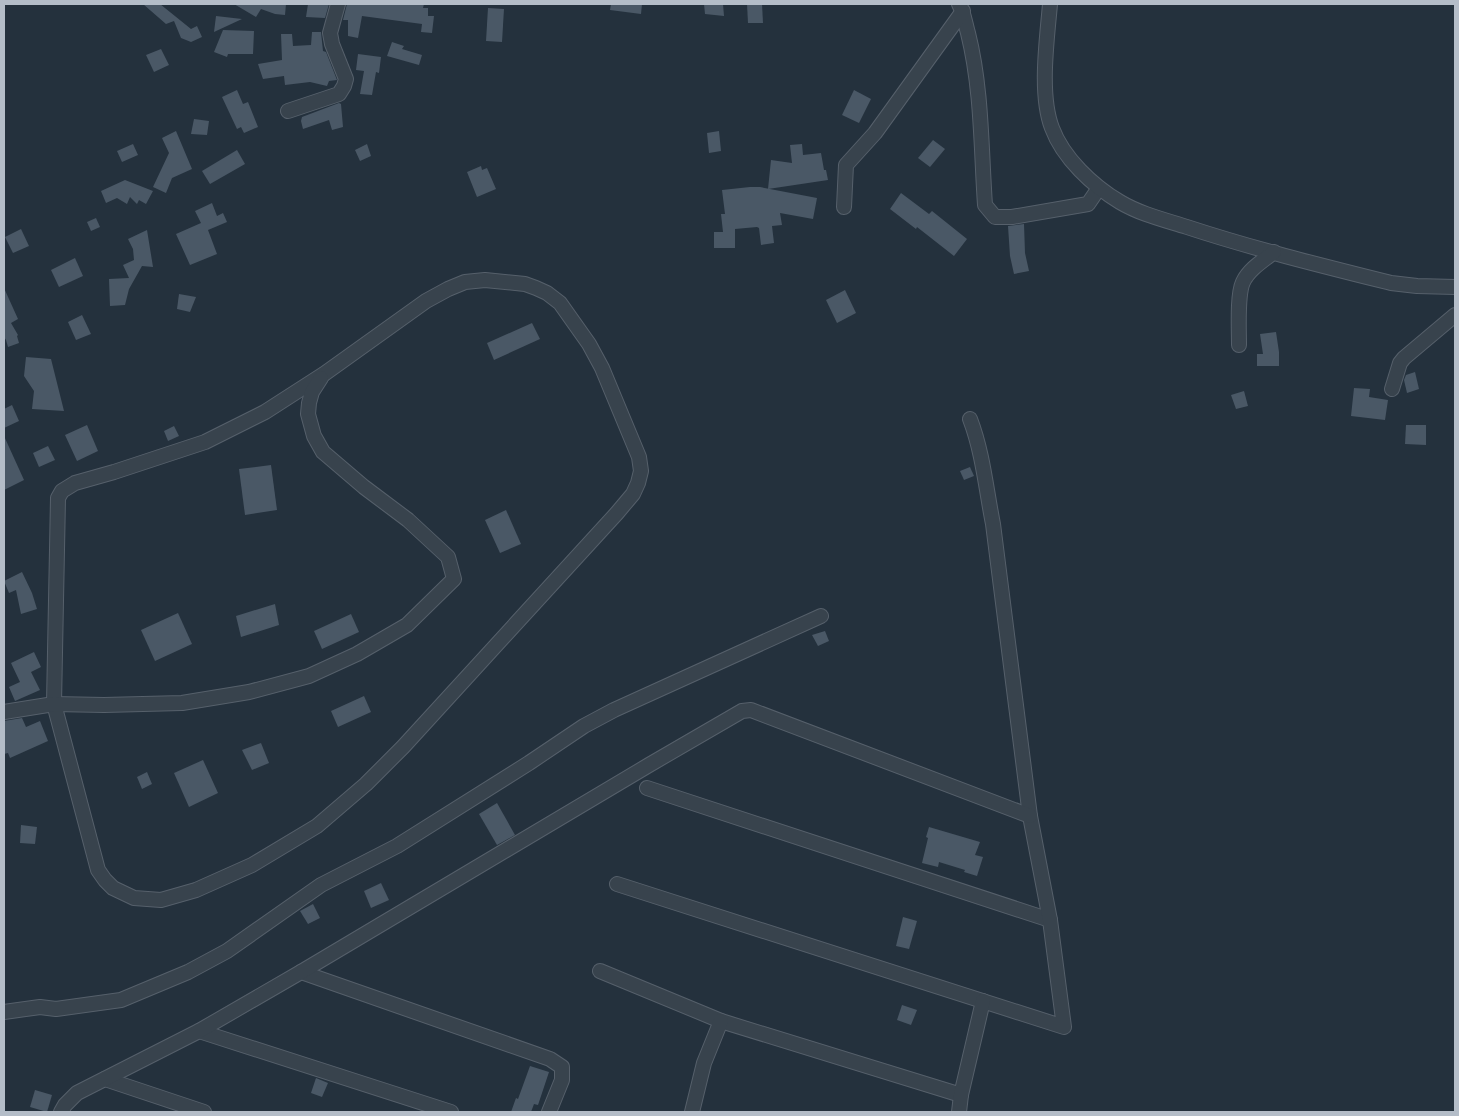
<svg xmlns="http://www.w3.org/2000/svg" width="1459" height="1116" font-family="'Sofia Sans Condensed',sans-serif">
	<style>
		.building { fill: #4a5866 }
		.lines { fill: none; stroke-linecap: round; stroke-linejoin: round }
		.minor-casing { stroke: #56606b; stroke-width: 16 }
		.minor { stroke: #38434d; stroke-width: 14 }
	</style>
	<rect width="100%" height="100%" fill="#24313d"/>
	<g class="building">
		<polygon points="143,4 160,4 191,29 197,26 202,37 191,42 181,38 174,21 166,24"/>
		<polygon points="234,4 286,4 285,15 275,14 261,9 256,17"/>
		<polygon points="308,4 329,4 325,18 306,17"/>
		<polygon points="347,4 424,4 423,8 428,8 428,16 434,16 432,33 421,32 422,24 362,16 358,38 348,36 348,20 343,20"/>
		<polygon points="611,4 642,4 641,14 610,10"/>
		<polygon points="704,4 723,4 724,16 705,14"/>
		<polygon points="747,4 762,4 763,23 748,23"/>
		<polygon points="488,8 504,9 502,42 486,41"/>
		<polygon points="216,16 242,19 214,32"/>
		<polygon points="223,30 254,31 253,54 228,54 227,57 214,52"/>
		<polygon points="312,32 321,32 323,51 326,52 337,80 329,81 327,86 310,82 285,85 284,76 263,79 258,64 282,60 281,34 292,34 293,46 311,45"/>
		<polygon points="392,42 404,46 402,49 422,55 419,65 387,56"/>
		<polygon points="161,49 169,65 154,72 146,55"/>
		<polygon points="358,54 381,57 379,73 376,72 372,95 360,94 364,71 356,70"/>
		<polygon points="237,90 243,104 248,102 258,127 244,133 241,127 237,129 222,97"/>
		<polygon points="854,90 871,99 859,123 842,115"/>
		<polygon points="339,103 341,104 343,127 332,130 329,120 303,129 301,121 302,117"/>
		<polygon points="194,119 209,121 207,135 191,134"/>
		<polygon points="176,131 192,169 172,178 166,193 153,187 169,153 162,138"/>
		<polygon points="719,131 721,151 709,153 707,133"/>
		<polygon points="933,140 945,149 930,167 918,158"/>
		<polygon points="133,144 138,155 122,162 117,151"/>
		<polygon points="367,144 371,156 360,161 355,150"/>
		<polygon points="802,144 803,155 821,153 824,170 826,170 828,180 768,189 771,160 792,163 790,145"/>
		<polygon points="237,150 245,164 210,184 202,171"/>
		<polygon points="481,166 482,170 487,168 496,189 477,197 467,172"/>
		<polygon points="125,180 153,191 146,204 139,200 137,204 130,197 127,204 117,198 106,203 101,191"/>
		<polygon points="750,187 760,187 817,198 813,219 780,213 782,225 772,226 774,243 761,245 759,228 757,227 735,229 735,248 714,248 714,232 723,232 721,214 725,214 722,190"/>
		<polygon points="901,193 929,214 932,211 967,239 954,256 917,227 916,229 890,209"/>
		<polygon points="212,203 217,216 223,213 227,222 208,230 217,254 190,265 176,234 201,223 195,211"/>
		<polygon points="96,218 100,227 91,231 87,222"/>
		<polygon points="1024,224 1025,253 1029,271 1014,274 1010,256 1008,226"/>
		<polygon points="21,229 29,246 13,253 5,237"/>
		<polygon points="147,230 153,267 142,266 129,289 125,305 110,306 109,279 129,278 123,265 134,260 133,249 128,239"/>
		<polygon points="75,258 83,276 59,287 51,270"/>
		<polygon points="4,288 18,319 11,323 18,335 17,336 19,343 8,347 6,340 4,337"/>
		<polygon points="845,290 856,313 837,323 826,300"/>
		<polygon points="179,294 196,297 190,312 177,309"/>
		<polygon points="82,315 91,334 76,340 68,322"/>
		<polygon points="532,323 540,339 494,360 487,343"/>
		<polygon points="1276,332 1279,352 1279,366 1257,366 1257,354 1263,354 1260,334"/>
		<polygon points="26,357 51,359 64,411 32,409 34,391 24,376"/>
		<polygon points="1415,372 1419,389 1407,393 1404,380 1406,375"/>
		<polygon points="1354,388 1370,389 1369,397 1388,400 1385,420 1351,416"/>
		<polygon points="1244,391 1248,406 1236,409 1231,395"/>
		<polygon points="12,405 19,421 4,428 4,409"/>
		<polygon points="87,425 98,451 77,461 65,435"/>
		<polygon points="1406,425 1426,425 1426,445 1405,444"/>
		<polygon points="174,426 179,436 168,441 164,431"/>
		<polygon points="4,436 24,480 4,490"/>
		<polygon points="48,446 55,460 39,467 33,453"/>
		<polygon points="271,465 277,510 245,515 239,469"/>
		<polygon points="970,467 974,476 964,480 960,471"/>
		<polygon points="506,510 521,544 500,553 485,520"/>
		<polygon points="22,572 32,593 37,609 21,614 16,590 9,593 4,581"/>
		<polygon points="275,604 279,625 241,637 236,616"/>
		<polygon points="178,613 192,644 155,661 141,630"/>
		<polygon points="351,614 359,632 322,649 314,631"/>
		<polygon points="825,631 829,641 818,646 812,635"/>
		<polygon points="34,652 41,667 31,672 40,690 15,701 9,687 20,682 11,663"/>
		<polygon points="364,696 371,712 338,727 331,711"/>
		<polygon points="22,718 26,727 40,721 48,741 10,758 8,753 4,754 4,721"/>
		<polygon points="261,743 269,763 252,770 242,750"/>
		<polygon points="203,760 218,793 189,807 174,773"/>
		<polygon points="147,772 152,784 142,789 137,777"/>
		<polygon points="497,803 515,835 497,845 479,814"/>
		<polygon points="21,825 37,827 35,844 20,843"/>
		<polygon points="929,827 980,842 975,855 983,857 977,876 964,872 965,870 939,862 938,867 922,863 928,838 926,837"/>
		<polygon points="381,883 389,900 371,908 364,891"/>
		<polygon points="313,904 320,918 308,924 300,911"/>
		<polygon points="903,917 917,921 909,949 896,946"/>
		<polygon points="902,1005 917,1010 911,1025 897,1020"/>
		<polygon points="530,1066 549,1072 538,1105 534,1104 531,1112 511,1112 516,1098 518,1099"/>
		<polygon points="316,1078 328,1083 322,1097 311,1093"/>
		<polygon points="35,1090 52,1095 47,1112 30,1107"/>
	</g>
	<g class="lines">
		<g class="minor-casing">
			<g id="minor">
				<path d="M 959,4 C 964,13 965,23 968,33 C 982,89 981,148 985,205 L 995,217 L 1012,217 L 1088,204 L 1099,188"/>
				<path d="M 1050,4 C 1047,40 1039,94 1052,128 C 1063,158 1093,186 1120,202 C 1140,214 1165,220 1187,227 C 1254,249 1323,266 1391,283 L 1417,286 L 1455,287"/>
				<polyline points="288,111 339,94 344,86 346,79 332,44 330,33 338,4"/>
				<polyline points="844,207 846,165 875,133 963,11"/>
				<polygon points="485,280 525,284 536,288 547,293 560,303 589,344 602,368 639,457 641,471 638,483 633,494 617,513 403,747 366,784 317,826 252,865 196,890 161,900 134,898 113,888 105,880 98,870 54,704 58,498 62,491 75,483 114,472 205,442 265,412 324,374 426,301 448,289 465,282"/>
				<path d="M 1239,345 C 1239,328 1237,295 1243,282 C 1249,269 1264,260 1274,252"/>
				<polyline points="1392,389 1400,363 1404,358 1455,315"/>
				<polyline points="4,712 54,704 104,705 182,703 249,692 309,676 357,654 407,625 454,579 448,557 408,520 364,487 323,452 314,436 308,414 309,403 312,392 321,378"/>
				<polyline points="647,788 1050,920"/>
				<path d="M 617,884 L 1064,1027 L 1050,920 L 1030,816 L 993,524 C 986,489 983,453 970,419"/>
				<polyline points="600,971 721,1021 961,1095"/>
				<polyline points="301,972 550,1059 562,1067 562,1080 549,1112"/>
				<polyline points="4,1012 40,1007 56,1009 121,1000 188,972 227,951 321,885 397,846 529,763 584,726 614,710 821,616"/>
				<polyline points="199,1031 451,1112"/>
				<polyline points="105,1079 204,1112"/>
				<polyline points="61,1112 65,1105 77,1093 199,1031 301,972 649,765 742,711 751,710 1030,816"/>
				<polyline points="692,1112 704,1063 721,1021"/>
				<polyline points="959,1112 961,1095 983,1001"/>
			</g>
		</g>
		<use href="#minor" class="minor"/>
	</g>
	<rect width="1459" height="1116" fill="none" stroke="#b4bdc8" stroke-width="10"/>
</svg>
